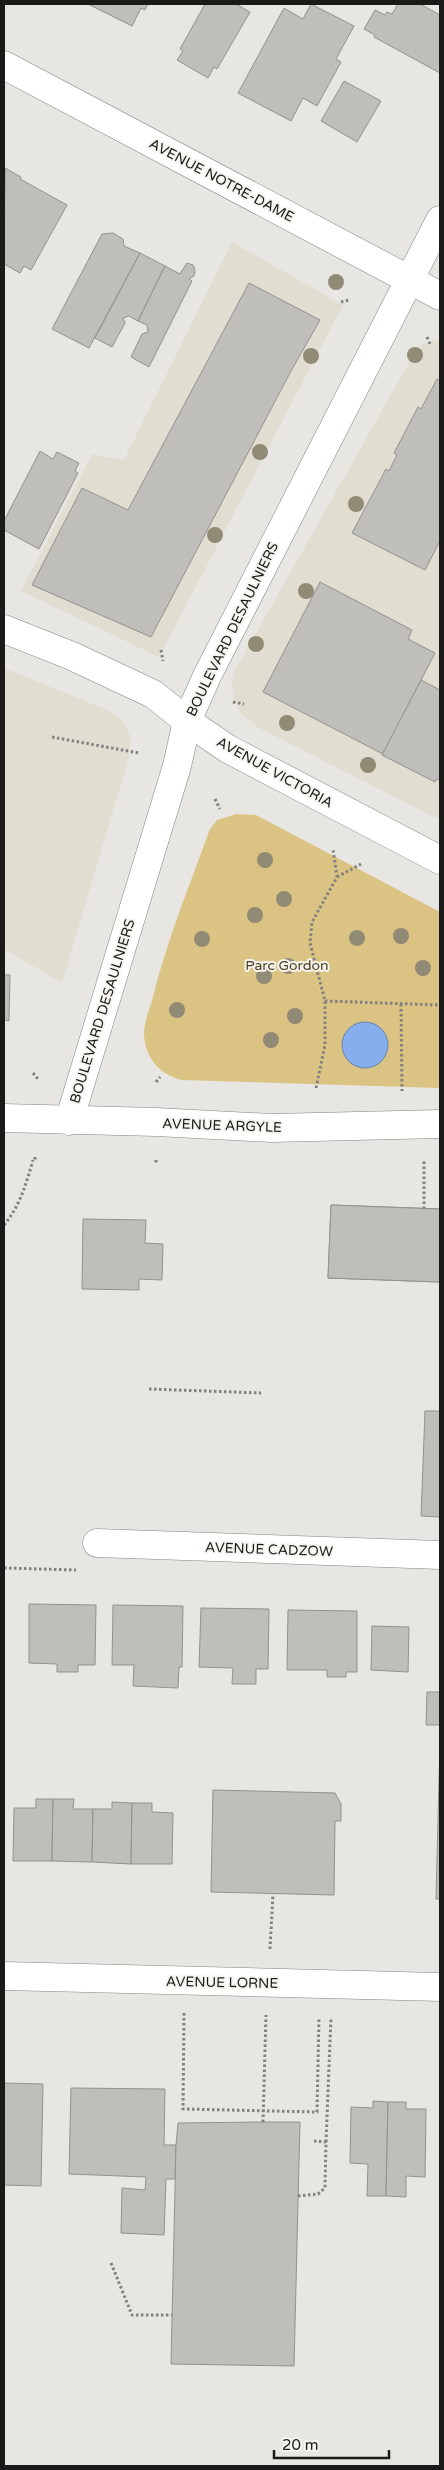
<svg xmlns="http://www.w3.org/2000/svg" width="444" height="2470" font-family="'Varela Round',sans-serif">
	<style>
		.built { fill: #e1ddd1 }
		.green { fill: #dac383 }
		.water { fill: #86adec; stroke: #6681ad }
		.building { fill: #c0beba; stroke: #92918d }
		.lines { fill: none; stroke-linecap: round; stroke-linejoin: round }
		.minor-casing { stroke: #85837f; stroke-width: 29 }
		.path { stroke: #83817f; stroke-width: 3; stroke-dasharray: 2.5 2.5; stroke-linecap: butt }
		.minor { stroke: #fff; stroke-width: 28 }
		.tree { fill: #918a75 }
		.labels { text-anchor: middle; stroke-width: 4; stroke-linejoin: round; paint-order: stroke }
		.street-label { font-size: 14px; fill: #1b1a19; stroke: #f5f4ef }
		.park-label { font-size: 14px; fill: #493e1c; stroke: #f5f4ef }
	</style>
	<rect width="100%" height="100%" fill="#e8e6e2"/>
	<g class="built">
		<polygon points="232,242 343,305 159,657 21,591 92,454 124,460"/>
		<polygon points="434,340 440,342 440,820 257,727 241,713 234,699 232,686 234,672 415,352 423,344"/>
		<polygon points="4,668 105,709 120,718 131,737 129,757 62,983 4,949"/>
	</g>
	<path class="green" d="M 236,814 L 256,815 L 440,912 L 440,1088 L 182,1080 C 160,1075 145,1058 144,1034 C 144,1022 150,1008 153,997 C 167,940 190,884 210,829 L 217,820 Z"/>
	<circle class="water" cx="365" cy="1045" r="23"/>
	<g class="building">
		<polygon points="88,4 148,4 145,10 141,8 132,26"/>
		<polygon points="205,4 236,4 250,12 217,69 214,67 208,78 177,60 183,51 180,49"/>
		<polygon points="311,4 354,26 336,59 341,62 317,106 303,98 291,121 238,93 284,8 303,19"/>
		<polygon points="398,4 420,4 440,15 440,73 374,37 375,35 364,29 375,10 385,15 387,12 392,14"/>
		<polygon points="344,81 381,101 357,142 321,121"/>
		<polygon points="5,168 21,177 20,179 67,205 31,270 24,266 20,273 4,264"/>
		<polygon points="113,233 123,239 124,246 140,253 89,348 52,329 102,234"/>
		<polygon points="140,253 165,266 138,321 129,316 123,318 125,323 112,347 95,338"/>
		<polygon points="187,263 193,265 195,270 194,276 189,279 192,281 149,367 131,357 142,334 148,332 147,325 138,321 165,266 180,274"/>
		<polygon points="249,283 320,320 291,371 151,637 32,585 82,488 128,510"/>
		<polygon points="437,379 440,381 440,541 425,570 352,533 386,469 389,471 397,455 394,453 418,407 421,409"/>
		<polygon points="40,451 53,459 57,452 79,463 75,471 78,473 39,549 4,530 4,521"/>
		<polygon points="320,582 412,630 408,639 435,653 383,754 263,692"/>
		<polygon points="421,680 440,690 440,780 437,779 435,782 382,755"/>
		<polygon points="4,975 10,975 9,1021 4,1020"/>
		<polygon points="331,1205 440,1209 440,1282 328,1278"/>
		<polygon points="331,1205 440,1209 440,1282 328,1278"/>
		<polygon points="83,1219 146,1220 145,1243 163,1244 162,1280 139,1279 139,1290 82,1289"/>
		<polygon points="425,1411 440,1411 440,1517 421,1516"/>
		<polygon points="29,1604 96,1605 95,1665 78,1665 78,1672 57,1672 57,1664 29,1663"/>
		<polygon points="113,1605 183,1606 182,1667 179,1667 178,1688 133,1686 134,1665 112,1665"/>
		<polygon points="201,1608 269,1609 268,1669 256,1669 256,1684 232,1684 233,1668 199,1667"/>
		<polygon points="288,1610 357,1611 357,1672 346,1672 346,1677 327,1677 327,1670 287,1670"/>
		<polygon points="372,1626 409,1627 408,1672 371,1670"/>
		<polygon points="427,1692 440,1692 440,1725 426,1725"/>
		<polygon points="440,1742 440,1899 436,1899"/>
		<polygon points="213,1790 335,1793 341,1804 341,1821 335,1821 334,1895 211,1892"/>
		<polygon points="36,1799 53,1799 52,1861 13,1861 14,1808 36,1808"/>
		<polygon points="53,1799 74,1799 73,1809 93,1809 92,1862 52,1861"/>
		<polygon points="112,1802 132,1803 131,1864 92,1862 93,1809 112,1809"/>
		<polygon points="132,1803 152,1803 152,1812 173,1813 172,1864 131,1864"/>
		<polygon points="4,2083 43,2084 41,2186 4,2185"/>
		<polygon points="71,2088 165,2089 164,2145 176,2145 175,2179 166,2179 164,2235 121,2233 122,2188 145,2190 146,2177 69,2174"/>
		<polygon points="373,2101 388,2102 386,2196 367,2196 368,2164 350,2163 351,2107 373,2108"/>
		<polygon points="388,2102 406,2102 406,2109 426,2109 425,2177 406,2176 406,2197 386,2196"/>
		<polygon points="263,2122 300,2122 294,2366 171,2364 176,2145 178,2123"/>
	</g>
	<g class="lines">
		<g class="minor-casing">
			<g id="minor">
				<polyline points="4,65 440,296"/>
				<polyline points="4,629 72,656 153,694 187,721 228,749 440,860"/>
				<polyline points="4,1118 156,1122 272,1128 440,1124"/>
				<polyline points="69,1121 177,766 187,721 207,676 440,220"/>
				<polyline points="97,1543 440,1555"/>
				<polyline points="4,1976 440,1987"/>
			</g>
		</g>
		<g class="path">
			<polyline points="341,302 349,300"/>
			<polyline points="427,337 431,346"/>
			<polyline points="161,650 163,661"/>
			<polyline points="233,702 244,704"/>
			<polyline points="52,737 139,753"/>
			<polyline points="215,799 220,809"/>
			<polyline points="337,877 361,864"/>
			<polyline points="325,1001 440,1005"/>
			<polyline points="401,1004 402,1091"/>
			<polyline points="33,1073 38,1079"/>
			<polyline points="156,1082 160,1077"/>
			<polyline points="316,1088 325,1045 325,1001 310,943 312,922 337,877 333,849"/>
			<polyline points="35,1157 35,1160"/>
			<polyline points="156,1160 156,1164"/>
			<polyline points="424,1209 424,1160"/>
			<path d="M 4,1225 C 20,1206 26,1184 33,1160"/>
			<polyline points="149,1389 261,1393"/>
			<polyline points="4,1568 76,1570"/>
			<polyline points="270,1949 273,1894"/>
			<polyline points="184,2013 183,2109 317,2112 319,2017"/>
			<polyline points="263,2122 266,2015"/>
			<polyline points="326,2142 331,2017"/>
			<polyline points="298,2196 318,2194 325,2188 326,2142 314,2141"/>
			<polyline points="111,2263 132,2315 172,2315"/>
		</g>
		<use href="#minor" class="minor"/>
	</g>
	<g class="tree">
		<circle cx="336" cy="282" r="8"/>
		<circle cx="415" cy="355" r="8"/>
		<circle cx="311" cy="356" r="8"/>
		<circle cx="260" cy="452" r="8"/>
		<circle cx="356" cy="504" r="8"/>
		<circle cx="215" cy="535" r="8"/>
		<circle cx="306" cy="591" r="8"/>
		<circle cx="256" cy="644" r="8"/>
		<circle cx="287" cy="723" r="8"/>
		<circle cx="368" cy="765" r="8"/>
		<circle cx="265" cy="860" r="8"/>
		<circle cx="284" cy="899" r="8"/>
		<circle cx="255" cy="915" r="8"/>
		<circle cx="401" cy="936" r="8"/>
		<circle cx="357" cy="938" r="8"/>
		<circle cx="202" cy="939" r="8"/>
		<circle cx="288" cy="966" r="8"/>
		<circle cx="423" cy="968" r="8"/>
		<circle cx="264" cy="976" r="8"/>
		<circle cx="177" cy="1010" r="8"/>
		<circle cx="295" cy="1016" r="8"/>
		<circle cx="271" cy="1040" r="8"/>
	</g>
	<g class="labels">
		<g class="street-label">
			<text transform="translate(222 180) rotate(28)" y="5">AVENUE NOTRE-DAME</text>
			<text transform="translate(232 629) rotate(-64)" y="5">BOULEVARD DESAULNIERS</text>
			<text transform="translate(275 772) rotate(29)" y="5">AVENUE VICTORIA</text>
			<text transform="translate(102 1011) rotate(-73)" y="5">BOULEVARD DESAULNIERS</text>
			<text transform="translate(222 1125) rotate(2)" y="5">AVENUE ARGYLE</text>
			<text transform="translate(269 1549) rotate(2)" y="5">AVENUE CADZOW</text>
			<text transform="translate(222 1982) rotate(1)" y="5">AVENUE LORNE</text>
		</g>
		<g class="park-label">
			<text x="287" y="970">Parc Gordon</text>
		</g>
	</g>
	<rect width="444" height="2470" fill="none" stroke="#1b1a19" stroke-width="10"/>
	<path d="M274 2450v8h115v-8" fill="none" stroke="#1b1a19" stroke-width="2.5"/>
	<text x="282" y="2450" font-size="15" fill="#1b1a19" stroke="#f5f4ef" stroke-width="4" paint-order="stroke">20 m</text>
</svg>
